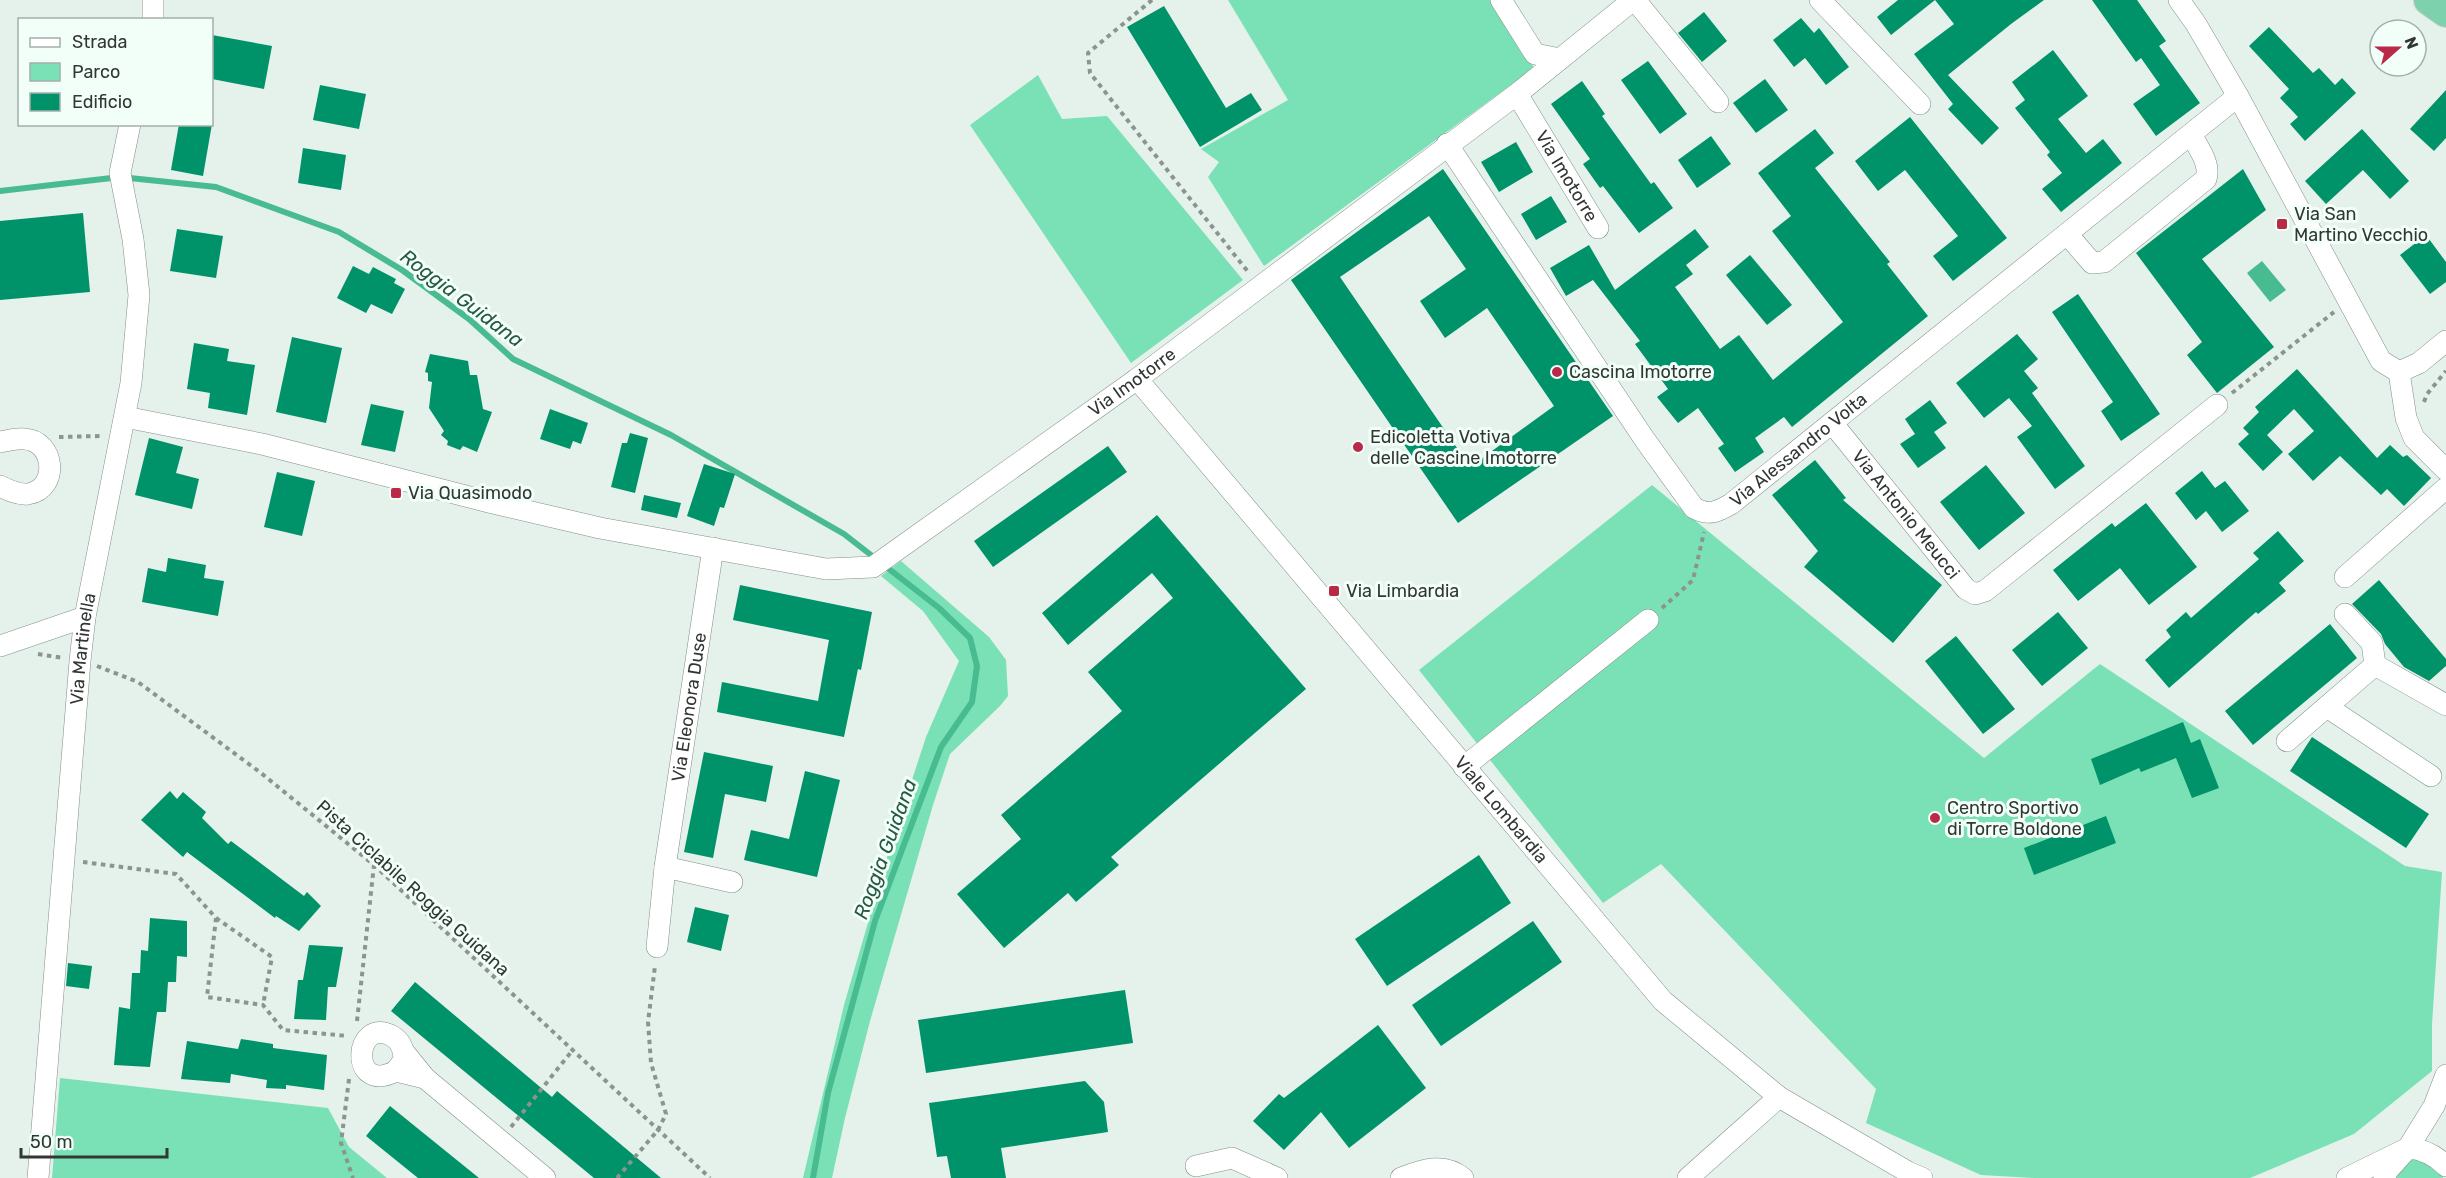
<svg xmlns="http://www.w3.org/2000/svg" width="2446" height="1178" font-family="Rubik,sans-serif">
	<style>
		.green { fill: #79e1b5 }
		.water { fill: #48bc90 }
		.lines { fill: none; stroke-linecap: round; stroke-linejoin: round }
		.stream { stroke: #48bc90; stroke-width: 6 }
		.building { fill: #009268; fill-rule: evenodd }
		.minor-casing { stroke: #838f89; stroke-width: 22 }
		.highway-casing { stroke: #cecfce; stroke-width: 32 }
		.path { stroke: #8c9490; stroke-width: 4; stroke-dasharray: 4.5 4.5; stroke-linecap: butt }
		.minor { stroke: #fff; stroke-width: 21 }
		.highway { stroke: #7dd2ad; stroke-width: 30 }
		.poi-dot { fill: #ba2948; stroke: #f2fff8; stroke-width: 2 }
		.labels { text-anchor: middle; stroke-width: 6; stroke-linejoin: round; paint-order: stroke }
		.street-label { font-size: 18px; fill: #323734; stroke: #f2fff8 }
		.poi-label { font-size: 18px; fill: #323734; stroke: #f2fff8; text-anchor: start }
		.water-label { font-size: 20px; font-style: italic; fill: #295845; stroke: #f2fff8 }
	</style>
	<rect width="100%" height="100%" fill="#e5f1eb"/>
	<g class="green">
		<polygon points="1228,0 1490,0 1534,68 1264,266 1208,177 1219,162 1201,149 1288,100"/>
		<polygon points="1038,75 1062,119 1107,116 1243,280 1131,363 970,125"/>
		<polygon points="1652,485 1984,758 2100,664 2405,866 2442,872 2432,1024 2432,1071 2354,1134 2250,1178 2034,1178 1981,1175 1866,1123 1876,1089 1661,864 1603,903 1419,670"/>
		<polygon points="901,561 989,637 1006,660 1008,696 1000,706 950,754 933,805 870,1021 845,1118 832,1178 803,1178 844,1005 891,844 926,737 959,661 923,611 881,576"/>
		<polygon points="60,1078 328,1108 349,1147 387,1178 52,1178"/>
		<polygon points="2410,1156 2418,1157 2442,1174 2443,1178 2395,1178"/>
	</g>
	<polygon class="water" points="2262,261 2286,290 2270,302 2247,273"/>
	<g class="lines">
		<polyline class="stream" points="0,191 120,177 216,187 339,232 402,270 469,319 513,359 671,435 844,534 939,608 970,638 977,666 972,702 941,747 875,921 828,1093 813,1178"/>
	</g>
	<g class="building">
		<polygon points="1898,0 2044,0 2011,24 1948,75 1999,128 1982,145 1948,109 1953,104 1914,54 1954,24 1935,0 1891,35 1877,17"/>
		<polygon points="2092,0 2137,0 2166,41 2159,46 2200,103 2156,136 2133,104 2160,85 2141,58 2136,62"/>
		<polygon points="1164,6 1226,108 1251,93 1262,110 1200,147 1127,27"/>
		<polygon points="1704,12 1727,41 1702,62 1678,33"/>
		<polygon points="1801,18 1814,33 1819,28 1849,67 1826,85 1805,58 1794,67 1773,40"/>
		<polygon points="2269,27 2313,73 2319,68 2335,85 2342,78 2356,93 2305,141 2290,124 2298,117 2280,98 2289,89 2249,46"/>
		<polygon points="212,35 272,46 264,89 212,79"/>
		<polygon points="2053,50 2088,96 2058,119 2086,153 2103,139 2122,163 2061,212 2042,189 2062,173 2047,155 2050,152 2015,108 2025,100 2012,82"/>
		<polygon points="1648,61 1687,114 1660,134 1621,80"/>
		<polygon points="1765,79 1788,110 1756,133 1733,103"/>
		<polygon points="1582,81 1605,114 1602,116 1651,184 1654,182 1673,208 1639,233 1603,186 1600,188 1583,164 1590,159 1551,104"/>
		<polygon points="320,85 366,94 359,129 313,120"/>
		<polygon points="2446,90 2446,138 2434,151 2410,129"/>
		<polygon points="1910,117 2007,238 1953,281 1933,256 1958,236 1905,170 1878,191 1855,161"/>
		<polygon points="179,124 212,124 203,176 171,170"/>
		<polygon points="1815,129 1834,153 1815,168 1890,262 1887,264 1928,316 1792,427 1784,417 1755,438 1764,452 1735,472 1718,448 1724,444 1698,408 1678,423 1657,397 1668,389 1635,344 1640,341 1593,280 1566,296 1550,268 1589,245 1615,290 1695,229 1709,247 1686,265 1693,274 1675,287 1720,349 1739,335 1773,380 1843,322 1772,231 1791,216 1758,173"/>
		<polygon points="2362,129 2409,181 2390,199 2363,170 2326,204 2305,181"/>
		<polygon points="1711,136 1731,164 1697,188 1678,160"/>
		<polygon points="1516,142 1533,172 1499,192 1481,162"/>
		<polygon points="303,148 346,155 341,190 298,183"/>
		<path d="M 1443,169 L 1613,416 L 1458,523 L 1291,280 ZM 1429,216 L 1466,269 L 1420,301 L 1445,338 L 1487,308 L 1554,406 L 1470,467 L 1340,277 Z"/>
		<polygon points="2243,169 2266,210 2202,259 2274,347 2217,393 2187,355 2202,342 2136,253"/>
		<polygon points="1551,196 1567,222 1536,240 1521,214"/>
		<polygon points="83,213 90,292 0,300 0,221"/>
		<polygon points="177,229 223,236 216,278 170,271"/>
		<polygon points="2426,235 2446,262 2446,282 2430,294 2400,255"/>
		<polygon points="1750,255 1792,305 1767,325 1726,275"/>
		<polygon points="353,266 369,274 373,267 396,279 394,283 405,289 392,314 371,304 366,313 337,298"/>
		<polygon points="2078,294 2160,414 2121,441 2101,411 2113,402 2052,312"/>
		<polygon points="2017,334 2038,359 2024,371 2038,388 2032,393 2085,466 2055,489 2017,437 2032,426 2009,398 1984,418 1956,383"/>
		<polygon points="292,337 342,348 326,423 276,412"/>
		<polygon points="194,343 229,349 227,361 255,365 247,415 208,408 210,393 187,389"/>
		<polygon points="430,354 468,361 470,375 477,375 483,409 492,412 477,452 463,446 460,450 447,445 448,441 441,435 444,431 429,408 432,382 428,381 428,373 425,372"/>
		<polygon points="2297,369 2377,458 2390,445 2403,457 2407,455 2431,478 2404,506 2387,489 2381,495 2340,456 2313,481 2288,454 2314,431 2294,409 2267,435 2283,452 2263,471 2238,444 2249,434 2243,428 2259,412 2255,407"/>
		<polygon points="1930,400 1947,423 1934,432 1946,448 1918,468 1900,444 1915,434 1905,419"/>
		<polygon points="371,404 404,411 395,452 361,445"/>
		<polygon points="550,409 588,423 581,444 573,441 570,449 540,439"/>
		<polygon points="630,433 648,438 635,493 611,487 622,443 627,443"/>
		<polygon points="149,438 183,447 176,473 199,479 192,509 135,495"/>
		<polygon points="1108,446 1127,472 993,567 974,541"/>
		<polygon points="1815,460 1846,498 1843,500 1942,585 1893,643 1804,567 1818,551 1772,495"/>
		<polygon points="704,464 735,474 724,508 720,507 714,526 687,516"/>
		<polygon points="1986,465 2025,513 1979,550 1940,502"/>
		<polygon points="2202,471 2215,488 2225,481 2249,511 2222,532 2206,511 2196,520 2175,493"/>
		<polygon points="277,472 315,481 302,536 264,527"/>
		<polygon points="644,495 681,503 677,518 641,510"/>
		<polygon points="2146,503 2197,567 2149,605 2120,568 2078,601 2053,570 2112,523 2115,527"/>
		<polygon points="1157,515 1306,689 1111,857 1119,865 1076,902 1068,893 1004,948 957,894 1021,839 1001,815 1122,711 1088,672 1173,598 1152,573 1068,645 1042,613"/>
		<polygon points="2278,531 2304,561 2279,583 2286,591 2258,614 2256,612 2169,688 2145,660 2171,637 2166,630 2186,612 2191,618 2259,559 2253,553"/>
		<polygon points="168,558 206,565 204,578 224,581 218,616 142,602 148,568 166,572"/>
		<polygon points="2379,580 2446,659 2446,666 2429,681 2404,667 2385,644 2381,634 2352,604"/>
		<polygon points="740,585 872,612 861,670 858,669 844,737 717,712 722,682 818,701 825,662 829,640 733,620"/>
		<polygon points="2058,612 2088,648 2042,686 2012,650"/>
		<polygon points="2330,624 2357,658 2253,745 2225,711"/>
		<polygon points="1956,636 2015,709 1983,734 1925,661"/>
		<polygon points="2183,722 2191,743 2200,739 2219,788 2192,798 2176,758 2141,772 2139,768 2100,785 2091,759"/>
		<polygon points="2312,737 2429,814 2406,848 2290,771"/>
		<polygon points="704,752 773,766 766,802 725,794 713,858 684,852"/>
		<polygon points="805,771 840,780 817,877 744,860 751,830 789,839"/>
		<polygon points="170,791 177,799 183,792 206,812 202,818 228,844 231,841 304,896 307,892 321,906 299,931 276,916 275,918 187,852 183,857 141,820"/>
		<polygon points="2106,816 2116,843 2034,875 2024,848"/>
		<polygon points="1479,855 1511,903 1387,986 1355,939"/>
		<polygon points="695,907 729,915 721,951 687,942"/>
		<polygon points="150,918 187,921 187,957 177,956 176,982 168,982 166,1012 157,1012 150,1067 114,1065 119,1007 130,1009 132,973 140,973 141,950 148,951"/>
		<polygon points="1533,921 1562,962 1441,1046 1412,1005"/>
		<polygon points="309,945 343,947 336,987 328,987 326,1020 294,1019 298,980 303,980"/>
		<polygon points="68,963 92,966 89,989 66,986"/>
		<polygon points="415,982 552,1097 557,1091 661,1178 594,1178 391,1011"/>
		<polygon points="1125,990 1133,1043 926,1073 918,1020"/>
		<polygon points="1378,1025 1426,1088 1349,1148 1321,1112 1284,1150 1253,1121 1279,1094 1284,1098"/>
		<polygon points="241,1039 273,1044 273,1048 327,1055 324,1090 286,1085 286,1089 266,1088 267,1080 231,1074 230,1083 181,1079 187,1041 238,1049"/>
		<polygon points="1085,1081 1104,1102 1108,1132 1001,1148 1006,1178 951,1178 947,1156 937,1157 929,1103"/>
		<polygon points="390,1106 479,1178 418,1178 366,1136"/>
	</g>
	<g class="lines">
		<g class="minor-casing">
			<g id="minor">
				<polyline points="153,0 153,20"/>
				<polyline points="1501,0 1535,54 1560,59"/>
				<polyline points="1635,0 1718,102"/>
				<polyline points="1820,0 1920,104"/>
				<polyline points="2179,0 2196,24 2238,96 2381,361 2399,372 2406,418 2414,438 2446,470"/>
				<path id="s1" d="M 1517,94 L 1598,228"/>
				<path id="s2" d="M 1447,144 L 1645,440 L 1694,508 C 1709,516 1717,512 1731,504 L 2238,96"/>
				<path d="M 2067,234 L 2092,263 L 2104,262 L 2206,179 C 2211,164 2198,147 2191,135"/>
				<polyline points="2399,372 2419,363 2446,341"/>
				<path id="s3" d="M 1137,379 L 1663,1001 L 1779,1097 L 1908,1172 L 1922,1178"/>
				<path id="s4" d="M 125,417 L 262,444 L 489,502 L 600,528 L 826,569 L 873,567 L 1137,379 L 1517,94 L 1633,0"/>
				<path id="s5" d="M 1835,422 L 1837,429 L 1966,589 L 1975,594 L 1985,591 L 2217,405"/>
				<path d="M 0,442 C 7,441 16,438 24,439 C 55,440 60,489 28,494 C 18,495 8,490 0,486"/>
				<polyline points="2345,577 2446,488"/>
				<polyline points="2345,614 2372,643 2375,665"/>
				<polyline points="0,646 85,617"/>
				<polyline points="2327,707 2431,776"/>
				<polyline points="2287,741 2375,665 2446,705"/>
				<polyline points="1464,767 1648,620"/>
				<polyline points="665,867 732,882"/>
				<path id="s6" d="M 657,947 L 665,867 L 713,548"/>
				<polyline points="404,1052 425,1078 545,1178"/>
				<path d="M 396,1071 L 404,1060 C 404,1050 401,1041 392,1036 C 354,1015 348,1096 396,1071 L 425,1078"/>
				<polyline points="1196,1166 1232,1158 1277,1178"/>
				<path id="s7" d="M 38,1178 L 80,661 L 85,617 L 131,383 L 139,295 L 133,239 L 120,173 L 130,124"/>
				<path d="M 1401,1178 C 1422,1170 1443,1162 1463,1178"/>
				<polyline points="1688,1178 1779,1097"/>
				<polyline points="2347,1178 2408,1148 2434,1106 2446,1075"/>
				<path d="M 2384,1178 L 2388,1170 L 2408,1148 C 2423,1149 2435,1155 2446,1166"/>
			</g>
		</g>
		<g class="highway-casing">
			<polyline id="highway" points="2429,0 2446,12"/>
		</g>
		<g class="path">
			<polyline points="1152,0 1088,53 1090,73 1249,273"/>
			<polyline points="2232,393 2334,312"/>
			<polyline points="2424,402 2427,394 2446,371"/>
			<polyline points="59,437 102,436"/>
			<polyline points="1662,608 1693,580 1704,532"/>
			<polyline points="38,654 63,658"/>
			<polyline points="97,666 138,682 261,773 374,865 710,1178"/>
			<polyline points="83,862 176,874 216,918 207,997 263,1005 283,1030 348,1036"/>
			<polyline points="216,918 272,957 263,1005"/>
			<polyline points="357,1021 374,865"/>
			<polyline points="349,1079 341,1143 353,1178"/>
			<polyline points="511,1127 572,1051"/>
			<polyline points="617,1178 658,1130 666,1114 651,1063 648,1022 655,966"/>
		</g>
		<use href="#minor" class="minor"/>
		<use href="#highway" class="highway"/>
	</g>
	<g class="poi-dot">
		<rect x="2276" y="218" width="12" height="12" rx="3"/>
		<circle cx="1557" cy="372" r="6"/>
		<circle cx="1358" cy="447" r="6"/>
		<rect x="390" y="487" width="12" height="12" rx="3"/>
		<rect x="1328" y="585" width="12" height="12" rx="3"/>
		<circle cx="1935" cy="818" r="6"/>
	</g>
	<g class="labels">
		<g class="street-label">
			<text dy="6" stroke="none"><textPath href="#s1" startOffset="96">Via Imotorre</textPath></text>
			<text dy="6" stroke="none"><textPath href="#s4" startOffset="1083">Via Imotorre</textPath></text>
			<text dy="6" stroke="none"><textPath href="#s2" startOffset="566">Via Alessandro Volta</textPath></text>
			<text dy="6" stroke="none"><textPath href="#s5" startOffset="117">Via Antonio Meucci</textPath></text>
			<text dy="6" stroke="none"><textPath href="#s7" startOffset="531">Via Martinella</textPath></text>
			<text dy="6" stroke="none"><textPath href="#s6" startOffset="242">Via Eleonora Duse</textPath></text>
			<text dy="6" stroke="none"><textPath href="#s3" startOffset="564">Viale Lombardia</textPath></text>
			<text transform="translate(413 888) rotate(42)" y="6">Pista Ciclabile Roggia Guidana</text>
		</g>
		<g class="poi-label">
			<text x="2294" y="220">Via San<tspan x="2294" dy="21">Martino Vecchio</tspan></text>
			<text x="1569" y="378">Cascina Imotorre</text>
			<text x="1370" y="443">Edicoletta Votiva<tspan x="1370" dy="21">delle Cascine Imotorre</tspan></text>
			<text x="408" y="499">Via Quasimodo</text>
			<text x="1346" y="597">Via Limbardia</text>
			<text x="1947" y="814">Centro Sportivo<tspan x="1947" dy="21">di Torre Boldone</tspan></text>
		</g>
		<g class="water-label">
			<text transform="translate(462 298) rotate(37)" y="7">Roggia Guidana</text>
			<text transform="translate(885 849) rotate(-70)" y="7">Roggia Guidana</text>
		</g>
	</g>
	<rect x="18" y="18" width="195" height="108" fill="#f2fff8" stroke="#a5afaa" stroke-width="1.5"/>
	<rect x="30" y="38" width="30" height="9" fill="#ffffff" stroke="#a5afaa" stroke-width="1.5"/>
	<text x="72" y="48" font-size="18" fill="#323734">Strada</text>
	<rect x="30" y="63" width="30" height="18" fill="#79e1b5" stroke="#a5afaa" stroke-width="1.5"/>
	<text x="72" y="78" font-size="18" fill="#323734">Parco</text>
	<rect x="30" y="93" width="30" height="18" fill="#009268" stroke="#a5afaa" stroke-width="1.5"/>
	<text x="72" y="108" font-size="18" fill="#323734">Edificio</text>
	<g transform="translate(2398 48) rotate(69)"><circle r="28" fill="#f2fff8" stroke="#a5afaa" stroke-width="1.5"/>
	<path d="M0-4.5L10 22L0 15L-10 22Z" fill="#ba2948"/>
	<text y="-9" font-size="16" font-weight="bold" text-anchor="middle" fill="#323734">N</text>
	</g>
	<path d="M21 1148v9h146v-9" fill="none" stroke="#323734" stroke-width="3"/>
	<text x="30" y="1148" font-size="18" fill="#323734" stroke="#f2fff8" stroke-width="4.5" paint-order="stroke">50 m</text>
</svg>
